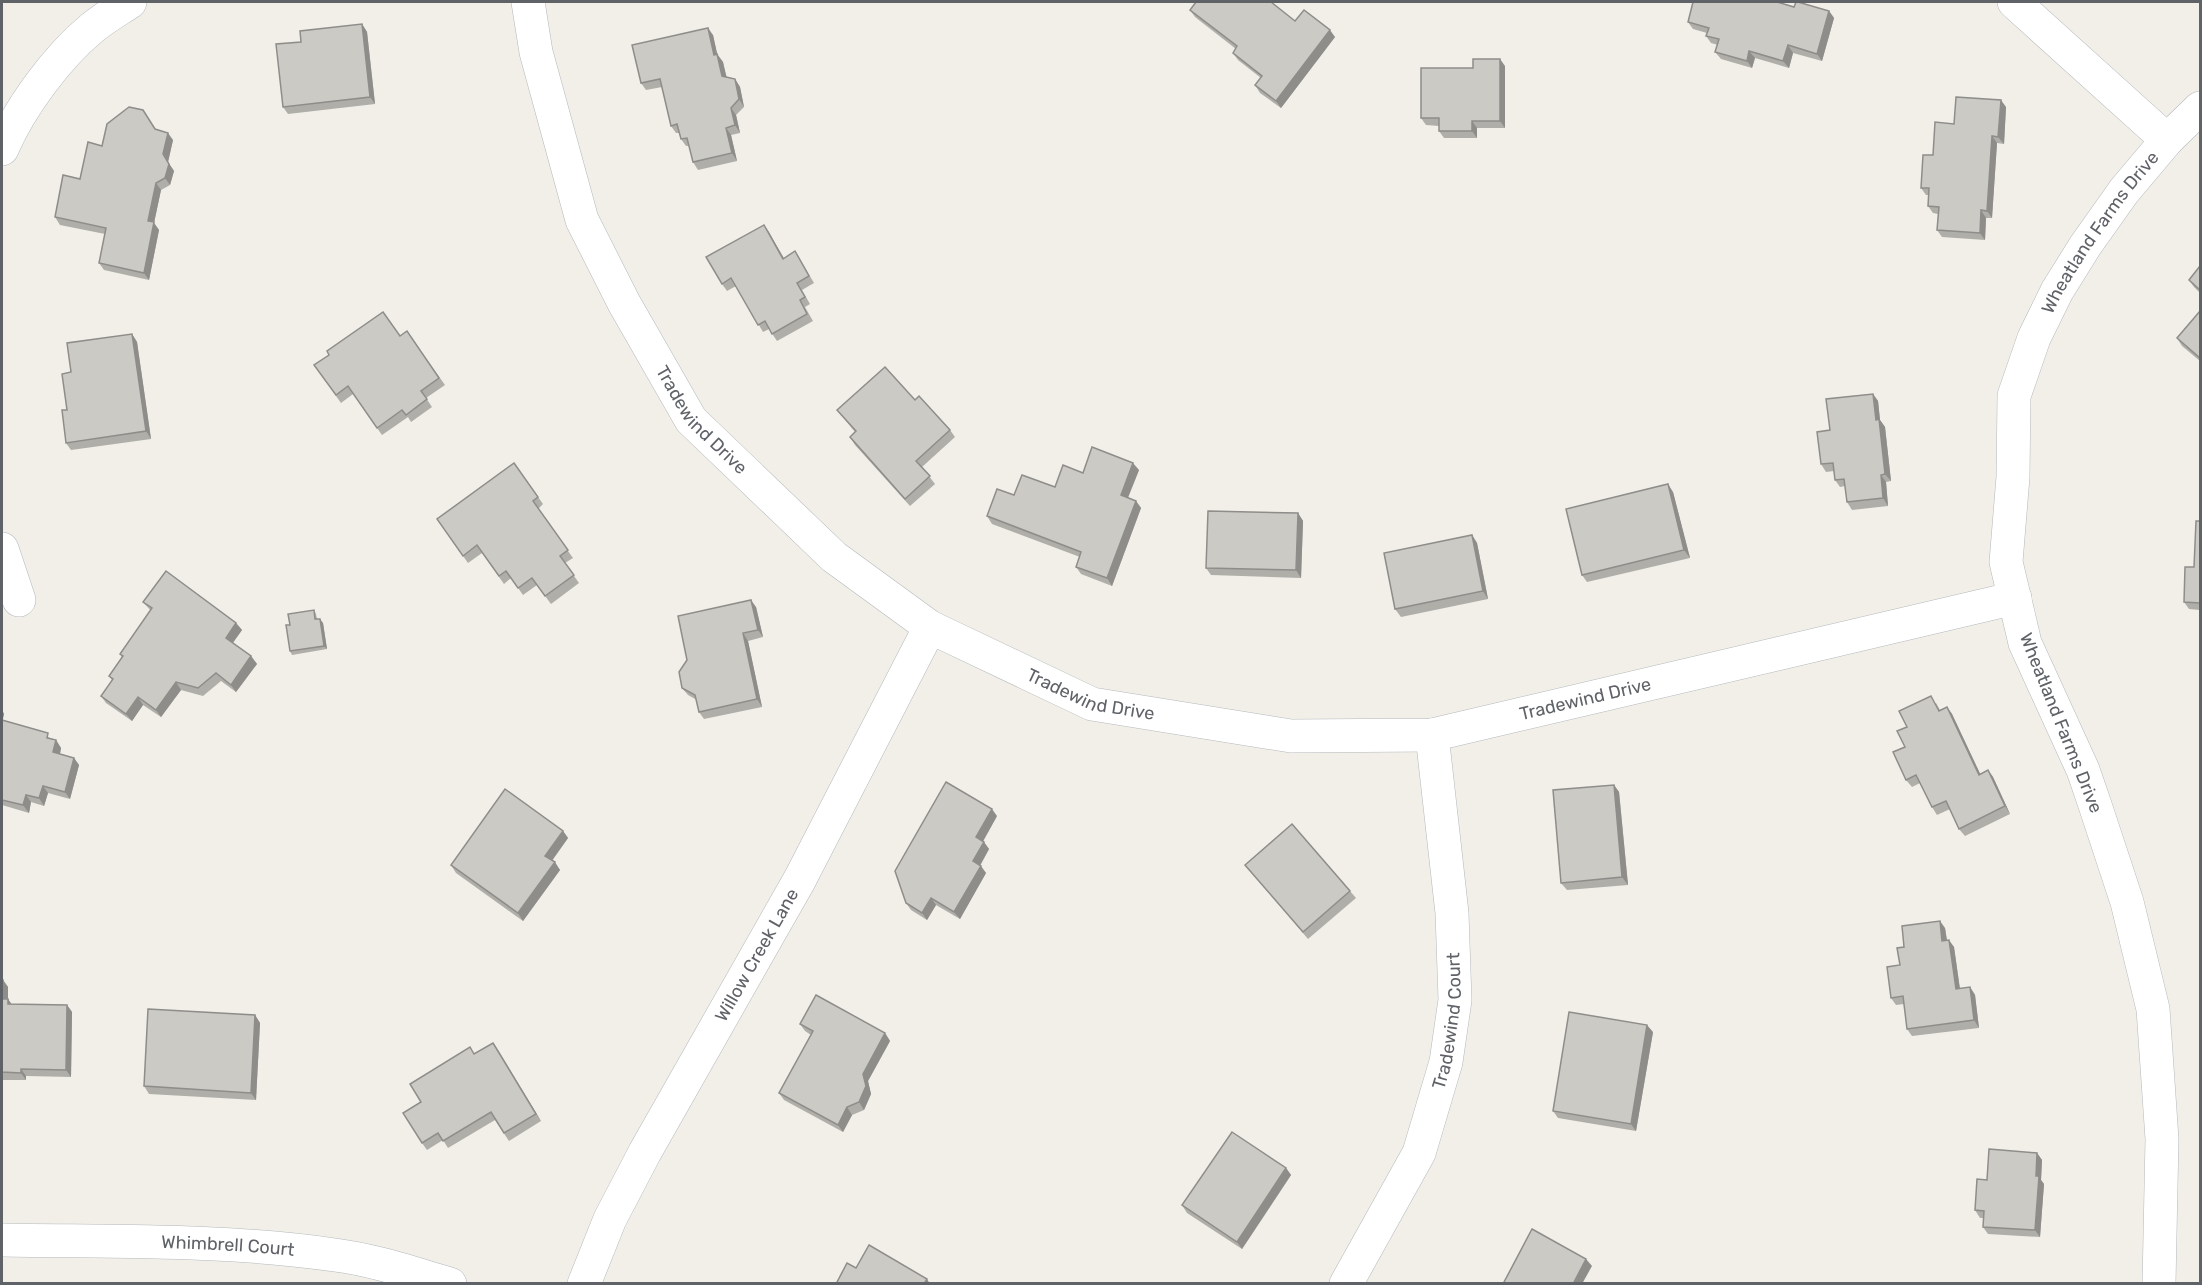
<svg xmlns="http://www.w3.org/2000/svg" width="2202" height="1285" font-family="Rubik,sans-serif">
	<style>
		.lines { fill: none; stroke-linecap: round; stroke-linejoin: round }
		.minor-casing { stroke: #b5b8bc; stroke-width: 34 }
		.minor { stroke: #fff; stroke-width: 33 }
		.wall { fill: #afaea9 }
		.shaded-wall { fill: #8f8d8a }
		.building { fill: #cccac5; stroke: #8f8d8a; stroke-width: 1.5 }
		.labels { text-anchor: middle; stroke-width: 6; stroke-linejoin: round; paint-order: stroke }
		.street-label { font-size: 18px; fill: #5f6368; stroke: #fff }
	</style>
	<rect width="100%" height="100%" fill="#f1efe8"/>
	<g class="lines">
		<g class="minor-casing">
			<g id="minor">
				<path id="s1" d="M 528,2 L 536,52 L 582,220 L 624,303 L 691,420 L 834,557 L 930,627 L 1092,704 L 1291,736 L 1432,735 L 2015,598"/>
				<polyline points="2014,2 2167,140"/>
				<path d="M 2,149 C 20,107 57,57 92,28 C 104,18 118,10 130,2"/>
				<polyline points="2,549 19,600"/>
				<path id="s2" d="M 2,1240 C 112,1242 225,1239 335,1255 C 374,1260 412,1273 450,1284"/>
				<path id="s3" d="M 584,1284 L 610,1219 L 645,1152 L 800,879 L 930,627"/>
				<path id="s4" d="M 1346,1284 L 1419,1153 L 1446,1062 L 1455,1000 L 1452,913 L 1432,735"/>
				<path id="s5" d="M 2159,1284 L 2162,1139 L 2153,1009 L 2127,902 L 2095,805 L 2083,770 L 2025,643 L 2006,562 L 2013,477 L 2014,396 L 2034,338 L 2057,291 L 2085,246 L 2124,191 L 2167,140 L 2200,108"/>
			</g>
		</g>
		<use href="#minor" class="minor"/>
	</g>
	<g class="wall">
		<polygon points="1794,7 1829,11 1834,18 1822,61 1793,53 1789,68 1755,58 1752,68 1721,59 1715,52 1718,45 1711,43 1706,36 1707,33 1693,29 1688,22"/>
		<polygon points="1190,10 1295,21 1335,37 1281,108 1260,93 1255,85 1261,78 1238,60 1233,53 1236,49 1195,17"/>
		<polygon points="362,24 367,32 375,104 288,114 283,107 301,42"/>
		<polygon points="713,35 717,54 723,62 726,77 735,79 740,87 744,107 736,115 740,133 731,135 737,161 698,170 693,162 689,146 686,146 681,139 679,133 676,133 671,126 662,87 646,90 641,83"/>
		<polygon points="1505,66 1505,128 1477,128 1477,138 1444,138 1439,131 1439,126 1426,125 1421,118 1473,68"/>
		<polygon points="2006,107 2004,144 1997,143 1992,218 1986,218 1985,240 1942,237 1937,230 1938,214 1933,213 1928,206 1928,195 1926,195 1921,188 1954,124"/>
		<polygon points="143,110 155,130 173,140 168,162 174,171 170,185 161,190 154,223 159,230 149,280 104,270 99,263 105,234 60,225 55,217 102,146"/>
		<polygon points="764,225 784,258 800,259 814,283 802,290 810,304 805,307 813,321 777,341 769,329 763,332 736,286 727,291 722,284"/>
		<polygon points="2200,266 2200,293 2194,287 2189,280"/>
		<polygon points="2200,311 2200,361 2182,346 2177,338"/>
		<polygon points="407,331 445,385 426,398 432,407 411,422 408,417 382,435 353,394 341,403 314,365 400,336"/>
		<polygon points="132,334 137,342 151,439 71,450 66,443 67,410 71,372"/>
		<polygon points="1873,394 1878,401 1880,420 1885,427 1891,481 1886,482 1888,506 1852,510 1847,502 1845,486 1840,487 1835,480 1834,471 1826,472 1821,464 1830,430"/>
		<polygon points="915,400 950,430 955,437 922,467 935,484 910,506 855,445 850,437 855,432 837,410"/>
		<polygon points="514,463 543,504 538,509 573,558 565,563 579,583 551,604 537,585 523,595 511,578 504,584 482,553 468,563 437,519"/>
		<polygon points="1139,470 1128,498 1136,501 1141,508 1112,586 1081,574 1076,567 1080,557 992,524 987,516 1014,495 1055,487 1083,473"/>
		<polygon points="1673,492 1690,558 1587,582 1582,575"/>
		<polygon points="1298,513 1303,521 1301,578 1211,575 1206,568"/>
		<polygon points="2200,521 2200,610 2189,609 2184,602 2194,567"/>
		<polygon points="1472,535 1477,543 1488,599 1401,617 1395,609"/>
		<polygon points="143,602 236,623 242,630 233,643 251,656 257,664 236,692 221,681 203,696 181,690 161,717 143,705 132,721 106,703 101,696 112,680 109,676 122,658 120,654 151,611"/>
		<polygon points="756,607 763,637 748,641 762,707 704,719 699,712 697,700 688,695 682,688"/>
		<polygon points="314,610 316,614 317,619 323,623 327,649 292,655 290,651 290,625"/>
		<polygon points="1936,703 1940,710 1947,707 1952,714 1980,774 1988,770 1993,777 2010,814 1965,836 1959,829 1950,809 1937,815 1932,807 1920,783 1912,787 1906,780 1907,727"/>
		<polygon points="2,710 4,714 2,720 56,740 61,748 60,754 74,758 79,765 70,799 48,793 44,806 31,802 29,813 2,805"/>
		<polygon points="1614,785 1619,792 1628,885 1567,890 1561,883"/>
		<polygon points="997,816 983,841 989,849 980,866 986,873 960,919 936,905 927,920 911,910 906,903"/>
		<polygon points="563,831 568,838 552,861 560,870 523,921 456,873 451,865"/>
		<polygon points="1245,865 1350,891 1356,898 1308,939 1251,872"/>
		<polygon points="1945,928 1947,940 1954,947 1960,989 1970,987 1975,995 1979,1028 1912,1036 1907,1029 1904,1004 1896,1005 1891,998 1904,947"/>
		<polygon points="2,980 3,980 8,987 8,999 11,1004 67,1005 72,1012 71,1077 26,1076 26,1080 2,1080"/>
		<polygon points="255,1015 260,1023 256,1100 149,1094 144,1086"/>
		<polygon points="800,1024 885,1033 890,1041 868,1081 871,1094 864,1110 852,1115 843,1132 784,1100 779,1093 811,1035 805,1031"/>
		<polygon points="1653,1032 1636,1131 1558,1118 1553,1111"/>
		<polygon points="493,1043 541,1121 509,1141 495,1120 448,1148 443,1140 427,1150 422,1143 421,1102 474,1054"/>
		<polygon points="2037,1153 2042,1160 2041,1180 2044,1184 2040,1237 1988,1234 1983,1227 1984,1218 1980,1218 1975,1210 1987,1180"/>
		<polygon points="1286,1168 1291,1175 1242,1249 1187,1213 1182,1205"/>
	</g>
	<g class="shaded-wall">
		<polygon points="1829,11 1834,18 1822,61 1817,54"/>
		<polygon points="362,24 367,32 375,104 370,97"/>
		<polygon points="708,28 713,35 719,62 714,55"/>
		<polygon points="1330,30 1335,37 1281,108 1276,101"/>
		<polygon points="1788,45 1793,53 1789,68 1783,61"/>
		<polygon points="1749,51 1755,58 1752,68 1747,61"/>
		<polygon points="717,54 723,62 728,83 722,76"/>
		<polygon points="1500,59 1505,66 1505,128 1500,121"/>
		<polygon points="735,79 740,87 744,107 739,99"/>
		<polygon points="2001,100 2006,107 2004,144 1998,137"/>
		<polygon points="731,108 736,115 740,133 735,125"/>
		<polygon points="1472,121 1477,128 1477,138 1472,131"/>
		<polygon points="726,128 731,135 737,161 732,153"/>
		<polygon points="168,133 173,140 168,162 174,171 170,185 165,178 163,154"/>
		<polygon points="1992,136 1997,143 1992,218 1987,211"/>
		<polygon points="156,183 161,190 154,223 159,230 149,280 144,273 148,221"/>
		<polygon points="1981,210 1986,218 1985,240 1980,233"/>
		<polygon points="764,225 769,232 788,266 783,259"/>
		<polygon points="132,334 137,342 151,439 146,431"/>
		<polygon points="1873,394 1878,401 1880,420 1885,427 1891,481 1885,474 1876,420"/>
		<polygon points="1133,463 1139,470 1126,502 1121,495"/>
		<polygon points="1881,475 1886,482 1888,506 1883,498"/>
		<polygon points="1668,484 1673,492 1690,558 1684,550"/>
		<polygon points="1136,501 1141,508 1112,586 1107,578"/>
		<polygon points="1298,513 1303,521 1301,578 1296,570"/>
		<polygon points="1472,535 1477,543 1488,599 1483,591"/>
		<polygon points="751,600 756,607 763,637 758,630"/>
		<polygon points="320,619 323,623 327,649 324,646"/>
		<polygon points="236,623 242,630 231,645 226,638"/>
		<polygon points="743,633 748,641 762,707 757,699"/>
		<polygon points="251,656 257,664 236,692 231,685"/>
		<polygon points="176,682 181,690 161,717 156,710"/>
		<polygon points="138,697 143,705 132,721 126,714"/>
		<polygon points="1947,707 1952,714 1984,782 1979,775"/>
		<polygon points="2,710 4,714 2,724"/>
		<polygon points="56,740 61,748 59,759 53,752"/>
		<polygon points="74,758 79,765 70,799 65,792"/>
		<polygon points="1988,770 1993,777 2010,814 2005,806"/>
		<polygon points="1614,785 1619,792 1628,885 1622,877"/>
		<polygon points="43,786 48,793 44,806 39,798"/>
		<polygon points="26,795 31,802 29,813 23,805"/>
		<polygon points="992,809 997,816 981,845 976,837"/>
		<polygon points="563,831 568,838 550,863 545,856"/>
		<polygon points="984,842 989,849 978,869 973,861"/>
		<polygon points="555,862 560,870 523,921 518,913"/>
		<polygon points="981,866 986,873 960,919 954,912"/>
		<polygon points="931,898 936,905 927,920 922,913"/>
		<polygon points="1940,921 1945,928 1948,948 1942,941"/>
		<polygon points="1949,940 1954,947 1961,997 1956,989"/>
		<polygon points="3,980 8,987 8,999 13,1006 13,1011 2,999"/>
		<polygon points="1970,987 1975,995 1979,1028 1974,1020"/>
		<polygon points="67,1005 72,1012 71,1077 66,1070"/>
		<polygon points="255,1015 260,1023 256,1100 251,1093"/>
		<polygon points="1647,1025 1653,1032 1636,1131 1631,1124"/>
		<polygon points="885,1033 890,1041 868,1081 871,1094 864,1110 859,1102 863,1074"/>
		<polygon points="493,1043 498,1050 541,1121 536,1114"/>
		<polygon points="21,1069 26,1076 26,1080 21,1073"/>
		<polygon points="847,1107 852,1115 843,1132 838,1125"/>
		<polygon points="2037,1153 2042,1160 2041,1180 2044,1184 2040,1237 2035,1230 2036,1176"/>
		<polygon points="1286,1168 1291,1175 1242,1249 1237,1242"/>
		<polygon points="1586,1259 1592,1266 1582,1284 1573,1284"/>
		<polygon points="927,1279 930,1284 924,1284"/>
	</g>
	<g class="building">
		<polygon points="1196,2 1271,2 1295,21 1304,10 1330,30 1276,101 1255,85 1262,76 1233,53 1237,46 1190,10"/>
		<polygon points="1693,2 1777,2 1794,7 1796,2 1798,2 1829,11 1817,54 1788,45 1783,61 1749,51 1747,61 1715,52 1719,39 1706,36 1709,28 1688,22"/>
		<polygon points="362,24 370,97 283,107 276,44 301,42 300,31"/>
		<polygon points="708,28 714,55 717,54 722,76 735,79 739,99 731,108 735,125 726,128 732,153 693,162 687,138 681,139 677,124 671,126 660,79 641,83 632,45"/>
		<polygon points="1473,59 1500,59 1500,121 1472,121 1472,131 1439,131 1439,118 1421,118 1421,68 1473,68"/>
		<polygon points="1956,97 2001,100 1998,137 1992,136 1987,211 1981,210 1980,233 1937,230 1939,207 1928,206 1929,188 1921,188 1923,155 1933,155 1935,122 1954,124"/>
		<polygon points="129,107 143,110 155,129 168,133 163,154 169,164 165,178 156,183 148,221 154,222 144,273 99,263 106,228 55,217 63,175 80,179 88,142 102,146 107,124"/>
		<polygon points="764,225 783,259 795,251 809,276 797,283 805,297 800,300 807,314 772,334 765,321 758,325 731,278 722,284 706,257"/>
		<polygon points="2200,266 2200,290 2189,280"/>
		<polygon points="2200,311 2200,358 2177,338"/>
		<polygon points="383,312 400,336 407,331 439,378 421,391 427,399 406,415 402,410 377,428 348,386 336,395 314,365 329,355 327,351"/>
		<polygon points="132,334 146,431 66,443 62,410 67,410 62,374 71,372 67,343"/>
		<polygon points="885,367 915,400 919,396 950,430 916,461 930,476 905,499 850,437 856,431 837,410"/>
		<polygon points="1873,394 1876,420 1879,419 1885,474 1881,475 1883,498 1847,502 1844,479 1835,480 1833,463 1821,464 1817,432 1830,430 1826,399"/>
		<polygon points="1092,447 1133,463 1121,495 1136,501 1107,578 1076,567 1081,552 987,516 997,489 1014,495 1022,475 1055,487 1063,465 1083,473"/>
		<polygon points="514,463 538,497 533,501 568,550 560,556 574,575 545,596 532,578 518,588 506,571 499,576 477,545 463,556 437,519"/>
		<polygon points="1668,484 1684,550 1582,575 1566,509"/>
		<polygon points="1208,511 1298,513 1296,570 1206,568"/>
		<polygon points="2196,521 2200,521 2200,603 2184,602 2185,567 2194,567"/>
		<polygon points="1472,535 1483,591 1395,609 1384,553"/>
		<polygon points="166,571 236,623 226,638 251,656 231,685 216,673 198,688 176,682 156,710 138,697 126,714 101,696 113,679 109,676 123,656 120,654 152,608 143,602"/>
		<polygon points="751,600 758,630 743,633 757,699 699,712 695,695 682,688 679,672 687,660 678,616"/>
		<polygon points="314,610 315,619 320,619 324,646 290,651 286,625 290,625 288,614"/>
		<polygon points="1931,696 1939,711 1947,707 1979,775 1988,770 2005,806 1959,829 1946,801 1932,807 1916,775 1906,780 1893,752 1905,747 1897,731 1907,727 1899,711"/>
		<polygon points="2,720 48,733 47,738 56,740 53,752 74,758 65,792 43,786 39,798 26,795 23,805 2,800"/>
		<polygon points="946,782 992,809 976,837 984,842 973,861 981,866 954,912 931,898 922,913 906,903 895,871"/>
		<polygon points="1614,785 1622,877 1561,883 1553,790"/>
		<polygon points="505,789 563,831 545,856 555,862 518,913 451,865"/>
		<polygon points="1292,824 1350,891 1303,932 1245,865"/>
		<polygon points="1940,921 1942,941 1949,940 1956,989 1970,987 1974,1020 1907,1029 1903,996 1891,998 1887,967 1900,965 1897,948 1904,947 1902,926"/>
		<polygon points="2,980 3,980 2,999 8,999 8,1004 67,1005 66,1070 21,1069 21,1073 2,1072"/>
		<polygon points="816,995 885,1033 863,1074 866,1086 859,1102 847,1107 838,1125 779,1093 813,1031 800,1024"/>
		<polygon points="148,1009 255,1015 251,1093 144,1086"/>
		<polygon points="1569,1012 1647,1025 1631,1124 1553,1111"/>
		<polygon points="493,1043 536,1114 504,1133 491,1112 443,1141 438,1133 422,1143 403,1113 421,1102 410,1084 470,1047 474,1054"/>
		<polygon points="1232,1132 1286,1168 1237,1242 1182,1205"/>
		<polygon points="1989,1149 2037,1153 2036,1176 2039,1176 2035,1230 1983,1227 1984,1211 1975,1210 1977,1179 1987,1180"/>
		<polygon points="1532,1229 1586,1259 1573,1284 1503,1284"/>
		<polygon points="869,1245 927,1279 924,1284 836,1284 847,1263 856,1268"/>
	</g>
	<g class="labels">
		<g class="street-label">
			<text dy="6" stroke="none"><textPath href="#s5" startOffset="1100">Wheatland Farms Drive</textPath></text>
			<text dy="6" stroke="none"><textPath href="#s1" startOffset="459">Tradewind Drive</textPath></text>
			<text dy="6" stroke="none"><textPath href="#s1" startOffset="945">Tradewind Drive</textPath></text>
			<text dy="6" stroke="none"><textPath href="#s1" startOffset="1449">Tradewind Drive</textPath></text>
			<text transform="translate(2061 723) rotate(68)" y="6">Wheatland Farms Drive</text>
			<text dy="6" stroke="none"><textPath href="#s3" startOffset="372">Willow Creek Lane</textPath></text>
			<text dy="6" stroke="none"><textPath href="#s4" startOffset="286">Tradewind Court</textPath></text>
			<text dy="6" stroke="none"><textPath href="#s2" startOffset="226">Whimbrell Court</textPath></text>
		</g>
	</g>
	<rect width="2202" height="1285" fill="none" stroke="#5f6368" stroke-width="6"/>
</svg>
